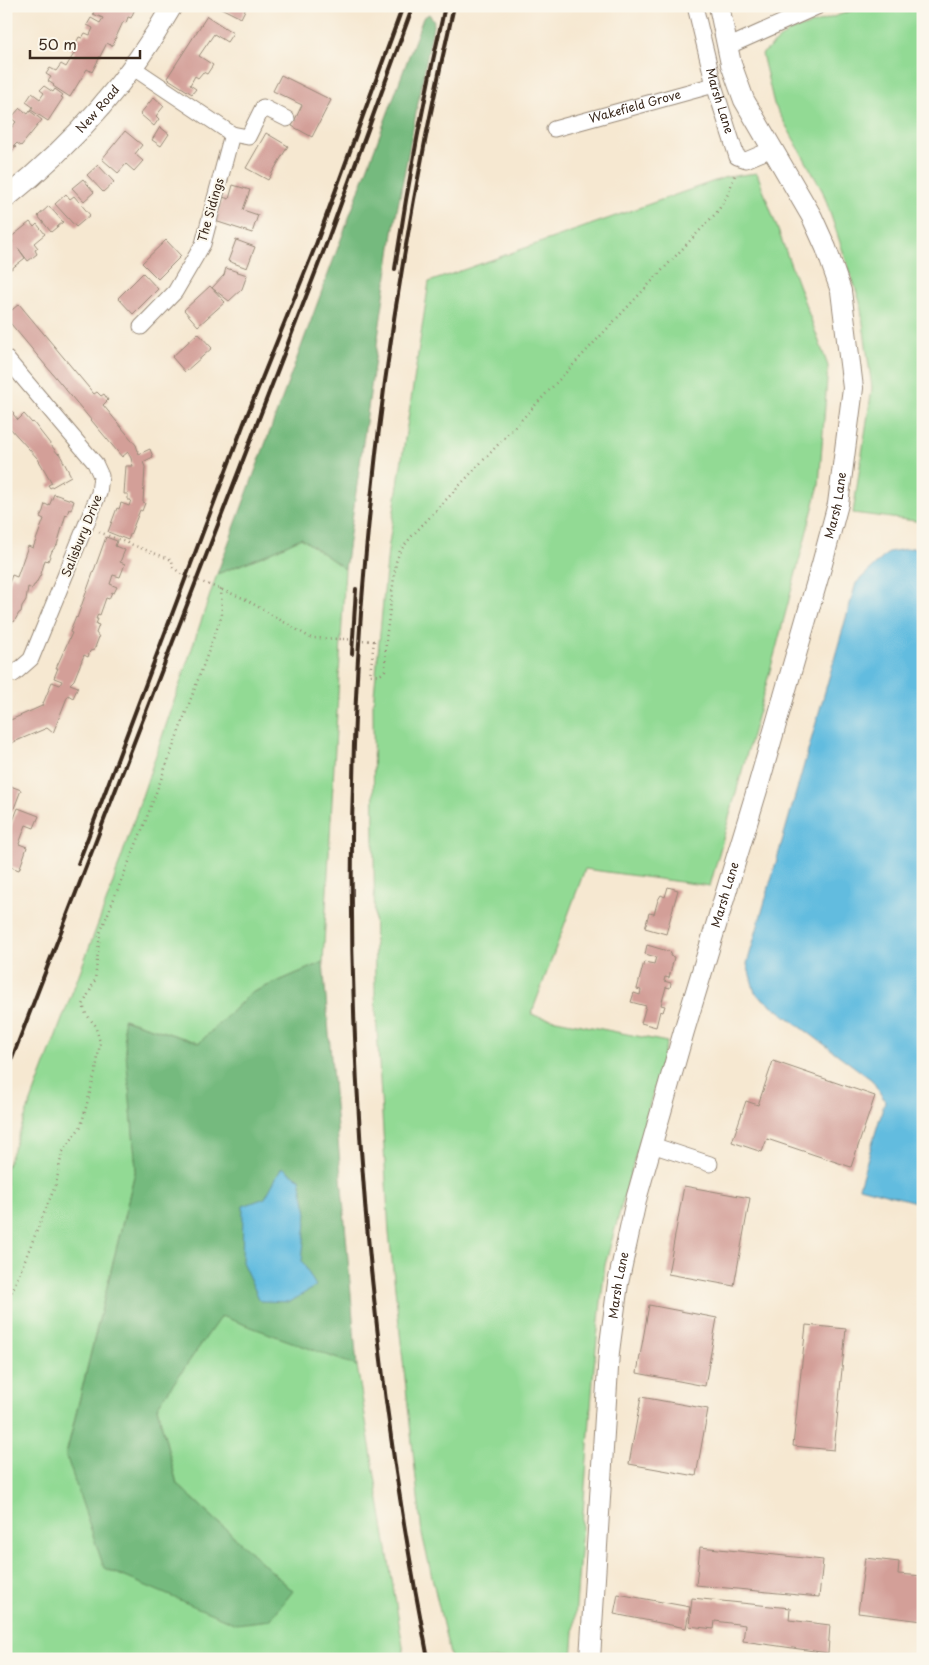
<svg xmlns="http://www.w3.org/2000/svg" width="929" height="1665" font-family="'Playpen Sans',sans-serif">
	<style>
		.green { fill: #92da94; stroke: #668259 }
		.forest { fill: #75ba7e; stroke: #58724e }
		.water { fill: #62bcdf; stroke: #4e737e }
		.building { fill: #d39f98 }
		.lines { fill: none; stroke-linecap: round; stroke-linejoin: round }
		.minor-casing { stroke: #988978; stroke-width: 17 }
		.major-casing { stroke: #988978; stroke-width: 22 }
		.path { stroke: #988978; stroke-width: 2.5; stroke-dasharray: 1 4; stroke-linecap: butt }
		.minor { stroke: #fff; stroke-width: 15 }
		.major { stroke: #fff; stroke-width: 20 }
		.rail { stroke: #3b2a1e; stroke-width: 4 }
		.path-bridge { stroke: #988978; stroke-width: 2.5; stroke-dasharray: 1 4; stroke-linecap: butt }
		.labels { text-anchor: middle; stroke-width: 4; stroke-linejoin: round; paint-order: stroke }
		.street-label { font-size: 12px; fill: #3b2a1e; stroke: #fbf7ec }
	</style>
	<rect width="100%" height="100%" fill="#fbf7ec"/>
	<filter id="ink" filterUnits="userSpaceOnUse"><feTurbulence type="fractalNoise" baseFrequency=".02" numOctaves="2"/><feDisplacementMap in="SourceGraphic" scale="10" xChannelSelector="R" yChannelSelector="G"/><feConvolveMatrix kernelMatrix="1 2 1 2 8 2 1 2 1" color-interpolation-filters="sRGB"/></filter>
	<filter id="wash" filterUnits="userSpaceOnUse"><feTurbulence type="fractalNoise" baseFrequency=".0096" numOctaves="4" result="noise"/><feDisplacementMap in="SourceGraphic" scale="20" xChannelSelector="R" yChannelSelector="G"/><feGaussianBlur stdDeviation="1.12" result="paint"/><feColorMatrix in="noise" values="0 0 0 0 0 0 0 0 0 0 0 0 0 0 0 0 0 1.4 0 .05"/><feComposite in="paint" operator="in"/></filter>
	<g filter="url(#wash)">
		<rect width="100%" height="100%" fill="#f6e8d1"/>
		<g class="green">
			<polygon points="866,6 923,6 923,522 853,513 872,388 860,302 823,192 774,104 762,54 788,32"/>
			<polygon points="757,173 828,366 819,485 776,649 710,886 585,869 531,1015 667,1042 605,1265 594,1367 572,1659 451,1659 422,1534 389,1233 375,995 373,705 388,550 429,282 726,177"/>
			<polygon points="301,538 345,569 323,962 251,993 199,1043 124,1019 136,1168 66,1455 293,1591 177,1484 157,1407 221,1315 357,1366 405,1659 6,1659 6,1168 107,900 217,574 265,555"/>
		</g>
		<g class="forest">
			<polygon points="429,14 434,21 394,226 345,569 301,538 265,555 217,574 423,18"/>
			<polygon points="323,962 357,1366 221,1316 157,1407 177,1484 293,1591 270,1620 236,1624 104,1568 66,1455 136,1168 123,1019 199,1043 251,993"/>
		</g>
		<g class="water">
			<polygon points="923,546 923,1204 859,1187 885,1101 872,1080 755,993 747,964 856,583 889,552"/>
			<polygon points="282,1167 300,1179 307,1213 302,1261 316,1286 290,1302 260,1301 242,1262 243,1206 265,1198"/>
		</g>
		<g id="blocks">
			<g class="building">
				<polygon points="96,6 107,8 108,6 136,6 131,18 128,17 126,23 123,22 112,46 107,43 92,72 87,69 70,97 53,86 54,85 48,81 51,77 46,74 50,68 56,71 61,64 66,67 75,52 70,49 73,43 75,45 79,37 82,38 85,33 90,35 93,28 87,25 91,18 100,23 103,18 93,14"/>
				<polygon points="217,6 241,6 246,8 241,18"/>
				<polygon points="207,16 233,33 227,42 214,34 199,56 213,65 207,74 203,72 198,78 195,76 190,85 196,89 192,94 167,78"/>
				<polygon points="281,75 331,100 312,137 292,126 302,105 273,91"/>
				<polygon points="44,86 53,92 55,89 63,95 61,97 63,98 48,121 31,110 33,107 26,102 32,93 40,99 44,93 40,90"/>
				<polygon points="154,97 164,106 156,116 159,119 154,126 140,114"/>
				<polygon points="20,108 28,114 30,111 42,120 21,146 17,143 14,146 16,147 6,158 6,127 8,125 11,128 16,122 11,118"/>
				<polygon points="160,127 169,134 161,146 152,140"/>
				<polygon points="125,131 142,145 135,154 143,161 134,171 126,164 118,173 102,159"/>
				<polygon points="266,133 288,146 268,180 246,168"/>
				<polygon points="98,165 114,182 103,192 87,175"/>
				<polygon points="83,179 94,192 84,201 72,188"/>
				<polygon points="233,185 250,190 243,210 258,215 252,233 215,221 223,197 229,199"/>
				<polygon points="66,194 70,199 74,196 90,215 76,227 55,204"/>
				<polygon points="49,206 63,222 51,232 38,216"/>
				<polygon points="30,222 34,227 37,224 45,234 34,243 38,248 35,250 37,254 28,261 18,248 25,258 6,273 6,247 13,242 10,238"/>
				<polygon points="166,240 181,256 158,279 142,263"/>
				<polygon points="236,240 255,247 247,268 228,261"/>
				<polygon points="226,268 247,275 242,289 229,301 212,288 224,275"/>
				<polygon points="143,273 158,289 133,314 118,298"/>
				<polygon points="210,286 225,302 198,326 184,310"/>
				<polygon points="19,304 94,394 97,392 101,396 104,394 108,400 103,405 136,445 139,454 150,449 153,457 143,462 145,467 143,502 145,503 142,511 140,510 128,540 108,532 117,508 119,509 121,503 129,506 131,500 128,500 128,494 124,494 126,466 133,466 131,458 128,452 122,457 6,318 6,315"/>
				<polygon points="198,333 212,348 185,372 172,357"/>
				<polygon points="6,406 14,413 13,414 18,420 24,414 32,423 33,422 58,454 59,453 71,476 50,488 48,485 52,483 38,459 9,427 6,429"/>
				<polygon points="54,494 74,501 71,510 69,509 67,515 66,514 57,545 52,551 48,561 45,560 41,574 35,585 34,585 32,589 28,587 26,600 22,606 21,612 19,613 14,622 10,620 6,632 6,591 12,575 17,577 28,546 33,548 44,519 40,517 43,511 45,504 49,506"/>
				<polygon points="106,537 117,541 115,546 125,550 120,562 125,564 120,577 113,575 110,584 117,587 114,593 112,592 109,599 106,598 100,615 98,614 96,619 98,619 96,624 99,625 96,633 99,637 94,650 90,651 88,657 84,655 74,680 70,684 78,687 73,698 68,695 53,733 47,728 9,744 6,738 6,722 42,706 52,682 60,685 62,681 54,678 58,668 56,668 72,633 70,632 76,617 77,618"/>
				<polygon points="8,785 21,790 13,811 6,808 6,790"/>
				<polygon points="18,808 39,816 34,828 26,825 19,844 27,847 23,859 19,870 11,867 6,879 6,839"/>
				<polygon points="668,887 678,890 666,934 645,928 649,913 654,914 658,900 661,895 665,897"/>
				<polygon points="647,945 671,952 670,956 674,957 669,978 665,977 664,981 671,983 670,988 666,987 661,1005 665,1006 663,1012 660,1011 656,1027 641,1023 646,1006 631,1002 634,993 640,995 641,990 637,989 644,962 654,964 656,957 645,954"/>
				<polygon points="773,1061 875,1096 851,1167 767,1139 762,1152 732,1142 746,1101 758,1105"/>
				<polygon points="684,1186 750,1198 734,1286 668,1274"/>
				<polygon points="649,1305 717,1318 705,1386 637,1373"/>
				<polygon points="806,1325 846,1329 834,1450 793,1446"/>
				<polygon points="641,1397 708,1409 696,1476 629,1464"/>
				<polygon points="700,1547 823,1560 819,1597 696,1585"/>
				<polygon points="865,1558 899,1562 898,1574 923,1576 923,1621 858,1613"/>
				<polygon points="618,1594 690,1607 686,1628 614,1614"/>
				<polygon points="692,1598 790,1608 789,1620 830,1625 828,1653 743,1641 745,1625 715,1621 714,1629 689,1626"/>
			</g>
		</g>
	</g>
	<g filter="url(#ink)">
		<use href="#blocks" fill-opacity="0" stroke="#988978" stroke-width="1"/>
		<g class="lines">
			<g class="minor-casing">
				<g id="minor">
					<path id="s1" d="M 695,6 L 714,85 L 737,157 L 746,160 L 772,149"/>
					<polyline points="727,47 819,6"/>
					<polyline points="132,67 232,134 203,244 175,292 141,327"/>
					<path id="s2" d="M 554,129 L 714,85"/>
					<polyline points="232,134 248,137 263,107 287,119"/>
					<polyline points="6,358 95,463 101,476 99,493 31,659 14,674"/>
					<polyline points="652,1145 710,1164"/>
				</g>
			</g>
			<g class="major-casing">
				<g id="major">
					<path id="s3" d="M 6,198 C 72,145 130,80 172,6"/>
					<path id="s4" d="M 590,1659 L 609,1352 L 618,1283 L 637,1196 L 684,1031 L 757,790 L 822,564 L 838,504 L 853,388 L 841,291 L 826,248 L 812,217 L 744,100 L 731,64 L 719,6"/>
				</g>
			</g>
			<g class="path">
				<polyline points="99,532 172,560 173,567 181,574 243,598 311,638 343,639"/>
				<polyline points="374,641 370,675 381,674 385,670 386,639 396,562 400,551 411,537 718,211 728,194 736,172"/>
				<polyline points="6,1306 56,1184 62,1153 81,1126 96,1070 100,1042 95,1025 86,1014 83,1005 95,980 100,933 144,825 222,615 221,588"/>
			</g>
			<use href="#minor" class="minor"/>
			<use href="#major" class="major"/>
			<g class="rail">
				<path d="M 395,269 C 408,181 425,93 445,6"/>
				<polyline points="352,654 356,589"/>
				<polyline points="78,864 244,423 315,247 403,6"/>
				<polyline points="6,1074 324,250 413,6"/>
				<path d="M 428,1659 C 368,1350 342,1033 355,718 C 365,479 400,240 454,6"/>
			</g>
			<polyline class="path-bridge" points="343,639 374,641"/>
		</g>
	</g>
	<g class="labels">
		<g class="street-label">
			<text dy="4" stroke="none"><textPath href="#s1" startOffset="98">Marsh Lane</textPath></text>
			<text dy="4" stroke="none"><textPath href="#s2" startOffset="84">Wakefield Grove</textPath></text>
			<text dy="4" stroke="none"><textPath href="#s3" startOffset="128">New Road</textPath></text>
			<text transform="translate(211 210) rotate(-74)" y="4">The Sidings</text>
			<text dy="4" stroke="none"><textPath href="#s4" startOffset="1185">Marsh Lane</textPath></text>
			<text transform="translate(82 536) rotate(-68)" y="4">Salisbury Drive</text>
			<text dy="4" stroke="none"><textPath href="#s4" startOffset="780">Marsh Lane</textPath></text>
			<text dy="4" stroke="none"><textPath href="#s4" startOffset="375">Marsh Lane</textPath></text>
		</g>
	</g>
	<rect width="929" height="1665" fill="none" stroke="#fbf7ec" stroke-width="25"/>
	<path d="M30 50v8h110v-8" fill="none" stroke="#3b2a1e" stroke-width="2.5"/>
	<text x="38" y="50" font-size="15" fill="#3b2a1e" stroke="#fbf7ec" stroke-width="4" paint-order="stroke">50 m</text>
</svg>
